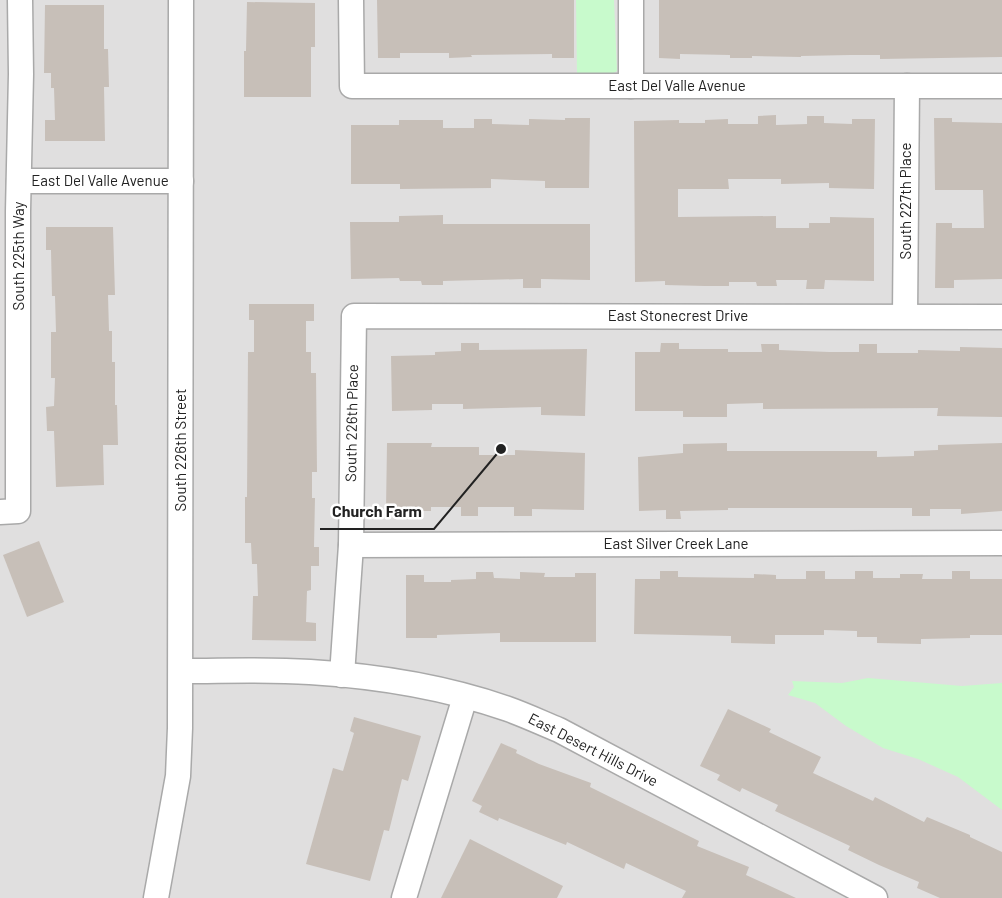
<svg xmlns="http://www.w3.org/2000/svg" width="1002" height="898" font-family="Barlow,sans-serif">
	<style>
		.residential { fill: #e0dfdf }
		.park { fill: #c8facc }
		.building { fill: #c7bfb8 }
		.lines { fill: none; stroke-linecap: round; stroke-linejoin: round }
		.minor-casing { stroke: #a9a9a9; stroke-width: 27 }
		.minor { stroke: #fff; stroke-width: 24 }
		.labels { text-anchor: middle; stroke-width: 5; stroke-linejoin: round; paint-order: stroke }
		.street-label { font-size: 15px; fill: #222; stroke: #fff }
		.leader { fill: none; stroke: #222; stroke-width: 2 }
		.callout-dot { fill: #222; stroke: #fff; stroke-width: 2 }
		.callout-label { font-size: 16px; text-anchor: middle; font-weight: bold; fill: #222; stroke: #fff; stroke-width: 5; stroke-linejoin: round; paint-order: stroke }
	</style>
	<rect width="100%" height="100%" fill="#f2efe9"/>
	<rect class="residential" x="0" y="0" width="1002" height="898"/>
	<g class="park">
		<polygon points="576,0 614,0 617,71 609,76 577,76"/>
		<polygon points="868,678 962,686 1002,683 1002,810 958,777 918,759 883,748 846,726 815,703 788,695 794,687 792,681 842,683"/>
	</g>
	<g class="building">
		<polygon points="377,0 574,0 574,58 552,58 552,54 471,55 472,57 449,58 449,53 400,53 400,58 378,58"/>
		<polygon points="659,0 1002,0 1002,57 880,59 880,55 850,55 801,56 801,57 752,56 752,58 730,58 730,55 680,54 680,59 659,58"/>
		<polygon points="247,2 315,3 315,47 311,47 311,97 244,97 244,51 246,51"/>
		<polygon points="45,5 104,5 104,49 108,49 109,87 104,87 105,141 45,141 45,120 55,120 54,88 51,88 51,73 44,73"/>
		<polygon points="776,115 776,125 807,124 807,116 824,116 824,123 852,124 852,119 875,119 874,189 829,188 829,183 781,184 781,179 728,179 729,189 678,189 678,217 776,216 776,228 809,228 809,223 830,223 830,217 874,218 874,281 825,280 824,289 806,289 807,280 776,280 777,286 757,286 756,282 729,282 729,286 705,286 665,285 665,281 635,282 634,121 679,120 679,123 705,123 705,120 728,119 728,124 758,124 758,116"/>
		<polygon points="565,118 590,118 589,188 545,188 545,181 491,179 491,188 400,189 400,184 351,184 351,125 399,125 399,120 443,120 443,128 474,128 474,119 492,119 492,124 529,125 529,119 565,120"/>
		<polygon points="934,118 952,118 952,122 1002,123 1002,279 954,280 954,288 935,288 936,223 952,223 952,228 984,228 983,190 935,190"/>
		<polygon points="443,215 443,224 590,224 590,280 541,279 541,288 523,288 523,279 443,281 443,285 422,285 421,281 400,281 399,278 351,279 350,222 399,222 399,216"/>
		<polygon points="46,227 113,227 115,295 108,295 109,331 112,331 112,362 115,362 115,405 117,405 118,445 103,445 104,485 56,487 54,431 47,431 46,407 54,406 55,378 51,378 51,332 56,332 55,296 52,296 51,250 46,250"/>
		<polygon points="249,304 314,304 314,321 306,321 306,352 311,352 311,373 316,373 317,472 312,472 312,498 315,498 314,547 319,547 319,566 311,566 311,590 307,591 306,622 316,623 316,641 252,640 253,596 258,596 257,564 252,564 251,543 245,543 245,497 247,497 248,352 254,352 254,320 249,320"/>
		<polygon points="461,343 479,343 479,350 587,349 585,416 541,415 541,407 463,409 463,404 432,404 432,410 392,411 391,356 435,355 435,352 461,351"/>
		<polygon points="661,343 679,343 679,349 728,349 728,352 762,352 761,344 779,344 779,350 829,352 859,352 859,344 877,344 877,353 918,353 918,350 960,351 960,347 1002,348 1002,417 937,416 938,408 763,409 763,403 727,404 727,417 683,417 683,411 635,411 635,352 660,352"/>
		<polygon points="387,443 432,443 431,447 479,447 479,455 515,455 515,450 585,453 584,510 532,509 532,516 514,516 514,507 478,507 478,516 461,516 461,507 431,507 431,511 386,511"/>
		<polygon points="727,443 727,451 877,451 877,457 914,456 914,451 938,450 938,445 1002,443 1002,511 961,514 961,509 930,509 930,516 912,516 912,508 728,508 728,510 680,511 681,519 666,519 666,510 639,511 638,457 683,453 683,444"/>
		<polygon points="39,541 64,602 27,617 3,555"/>
		<polygon points="660,571 678,571 678,577 754,578 754,574 776,575 776,579 806,579 806,571 825,571 825,579 855,579 855,571 873,571 873,578 900,578 900,574 923,574 922,579 952,579 952,571 970,571 970,579 1002,579 1002,635 970,635 970,638 921,639 921,644 877,643 877,637 857,637 857,631 824,630 824,635 775,635 775,644 731,643 731,636 634,634 635,579 660,579"/>
		<polygon points="476,572 493,572 494,578 520,579 520,572 545,573 544,577 575,577 575,573 596,573 596,642 500,642 500,633 437,635 437,638 406,638 406,575 424,575 424,582 451,582 451,580 476,579"/>
		<polygon points="728,709 771,729 769,732 821,757 813,773 873,801 875,797 924,822 927,817 970,835 970,837 1002,852 1002,898 940,898 917,888 919,882 879,865 848,850 850,846 775,811 778,805 742,788 740,792 717,780 720,775 700,766"/>
		<polygon points="354,717 421,736 408,781 402,779 389,831 384,830 370,881 306,864 333,768 343,771 354,733 350,731"/>
		<polygon points="501,743 517,750 516,753 539,764 591,783 590,787 699,841 697,846 749,867 746,875 796,898 682,898 686,891 626,863 624,869 567,842 566,845 499,818 498,821 479,812 482,806 472,801"/>
		<polygon points="470,839 563,886 557,898 441,898"/>
	</g>
	<g class="lines">
		<g class="minor-casing">
			<g id="minor">
				<polyline points="351,0 352,86 1002,86"/>
				<polyline points="631,86 631,0"/>
				<polyline points="19,181 181,181"/>
				<polyline points="905,316 907,86"/>
				<polyline points="0,512 18,511 18,211 21,74 20,0"/>
				<polyline points="351,545 1002,543"/>
				<path d="M 181,671 C 224,671 267,669 310,672 C 376,676 445,687 508,709 C 525,715 542,723 559,730 L 875,898"/>
				<polyline points="342,675 351,545 354,316 1002,317"/>
				<polyline points="156,898 178,776 180,728 181,0"/>
				<polyline points="404,898 465,697"/>
			</g>
		</g>
		<use href="#minor" class="minor"/>
	</g>
	<g class="labels">
		<g class="street-label">
			<text x="677" y="91">East Del Valle Avenue</text>
			<text x="100" y="186">East Del Valle Avenue</text>
			<text transform="translate(906 201) rotate(-90)" y="5">South 227th Place</text>
			<text transform="translate(19 256) rotate(-90)" y="5">South 225th Way</text>
			<text x="678" y="321">East Stonecrest Drive</text>
			<text transform="translate(352 423) rotate(-89)" y="5">South 226th Place</text>
			<text transform="translate(181 450) rotate(-90)" y="5">South 226th Street</text>
			<text x="676" y="549">East Silver Creek Lane</text>
			<text transform="translate(593 750) rotate(27)" y="5">East Desert Hills Drive</text>
		</g>
	</g>
	<path class="leader" d="M501 449L434 529H320"/>
	<circle class="callout-dot" cx="501" cy="449" r="6"/>
	<g class="callout-label">
		<text x="377" y="517">Church Farm</text>
	</g>
</svg>
